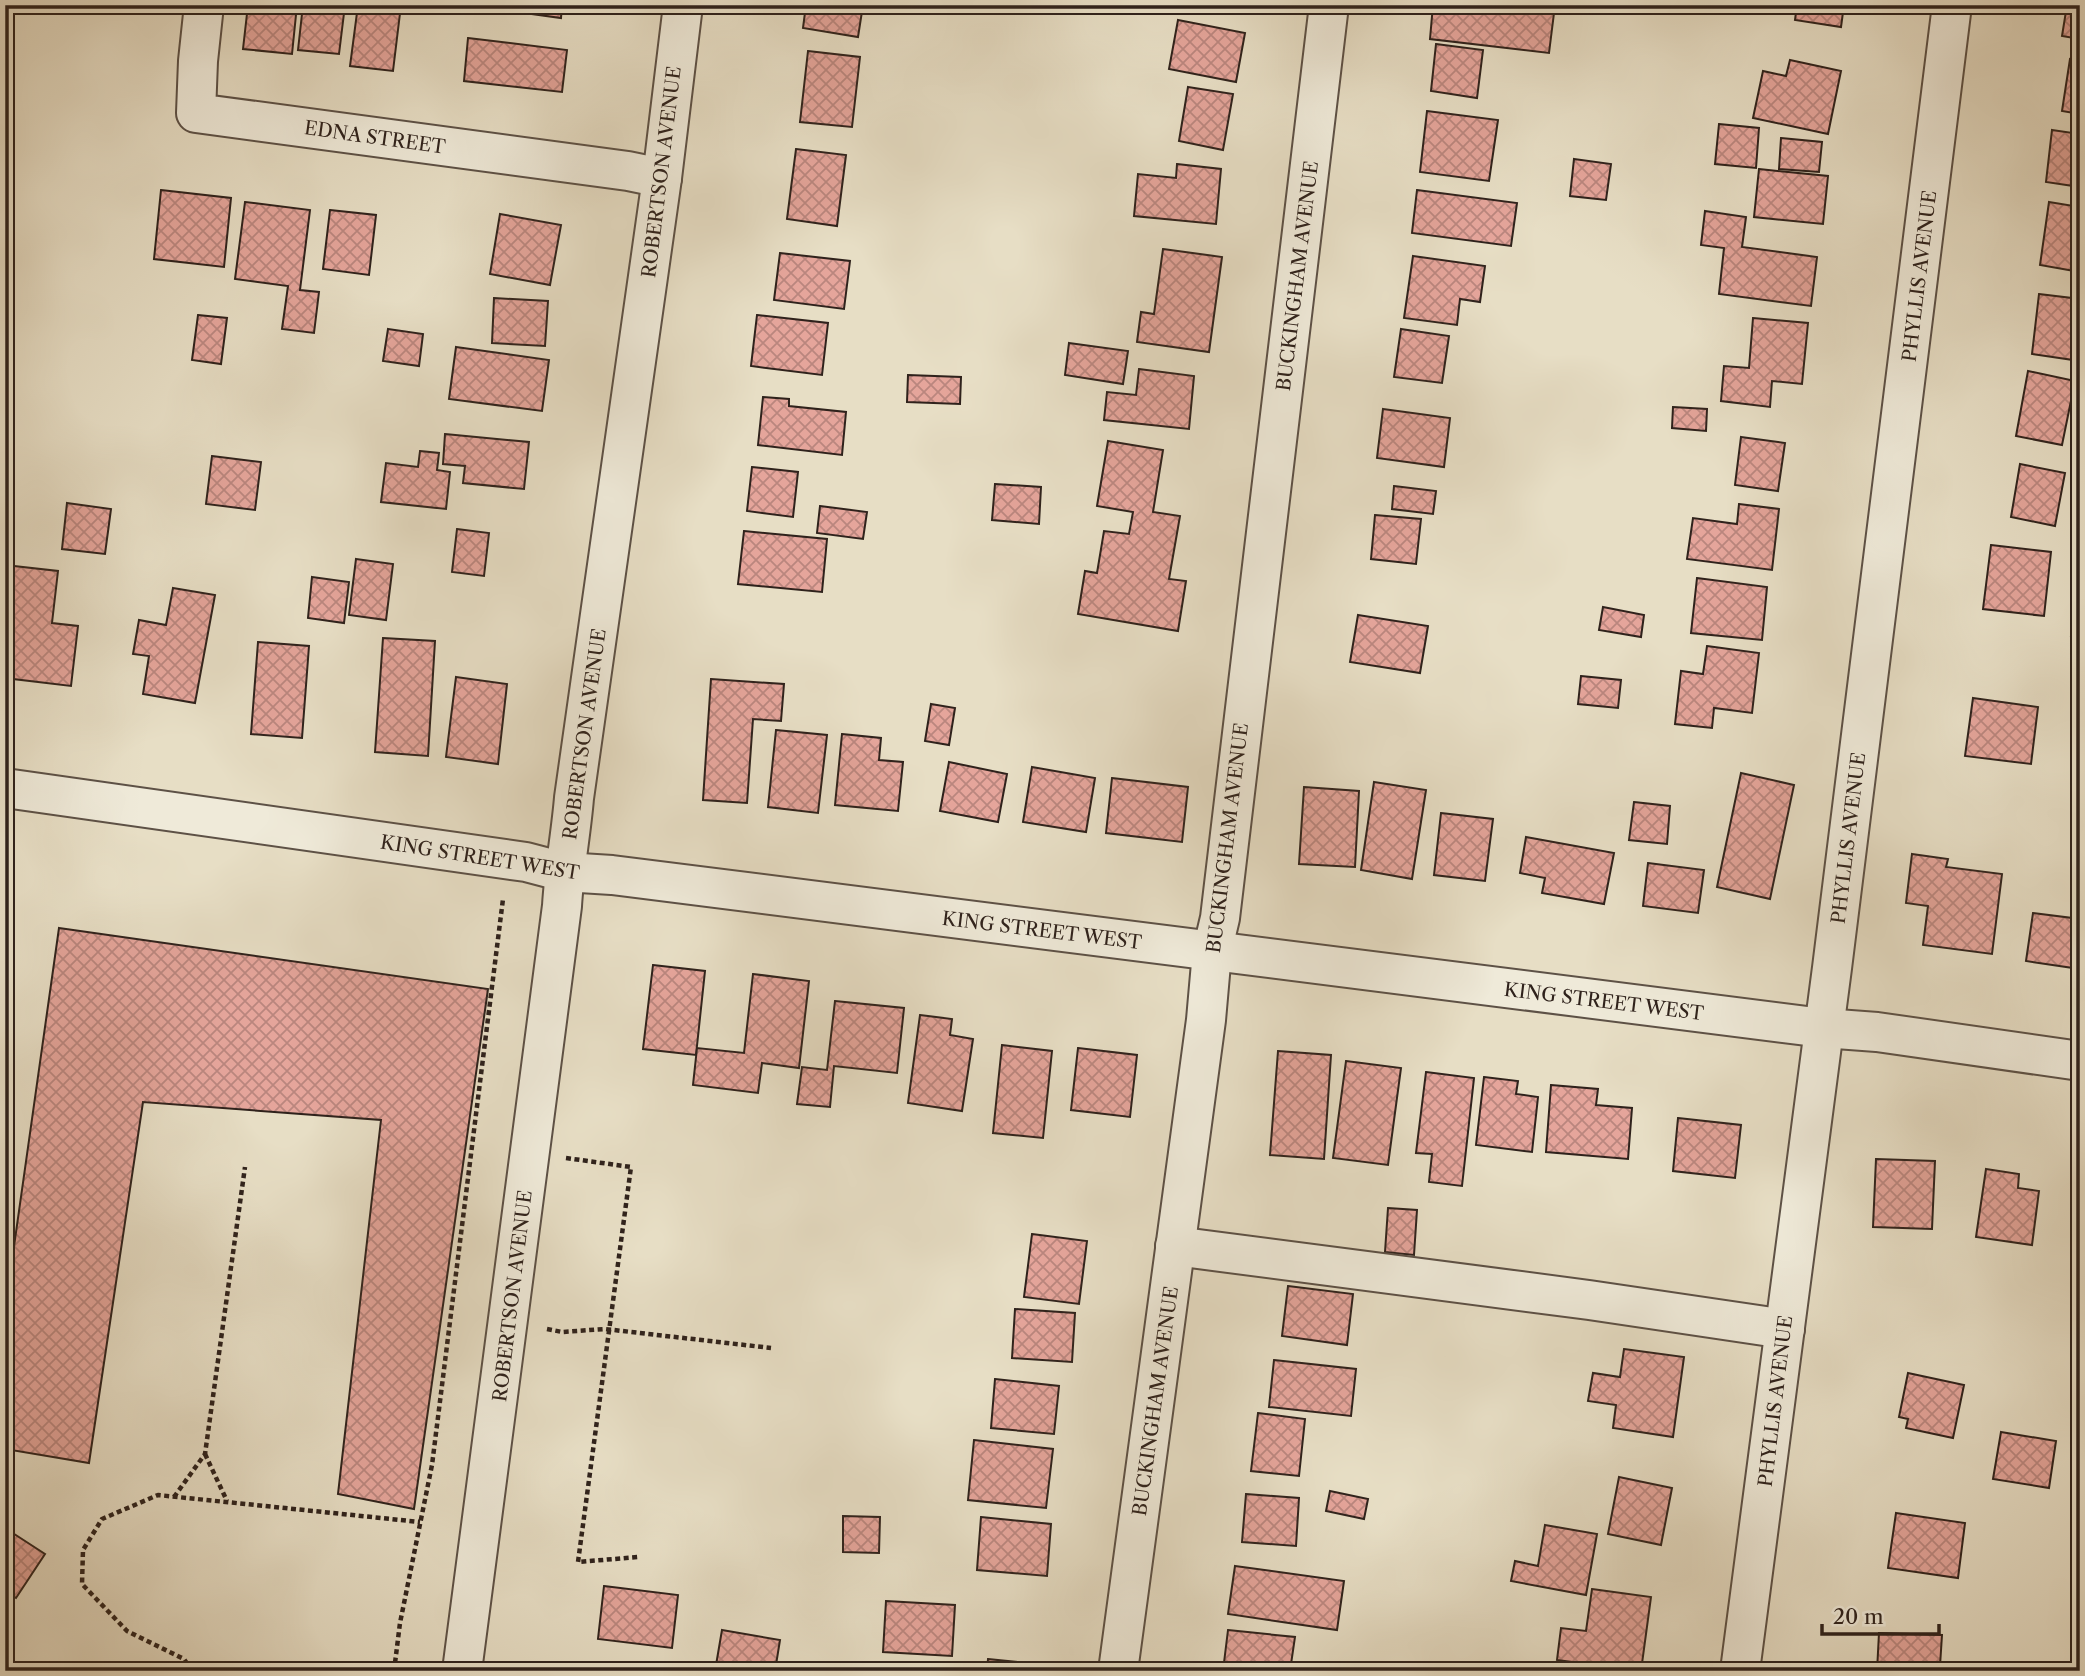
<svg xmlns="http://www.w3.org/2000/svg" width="2085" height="1676" font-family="'Libre Caslon Text',serif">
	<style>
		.building { fill: url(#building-cross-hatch); stroke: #2f221c; stroke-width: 2 }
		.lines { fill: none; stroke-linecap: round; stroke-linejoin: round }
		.minor-casing { stroke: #5d5146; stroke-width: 42 }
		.path { stroke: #2f221c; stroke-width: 4.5; stroke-dasharray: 5 3.5; stroke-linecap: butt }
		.minor { stroke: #efead9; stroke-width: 38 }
		.labels { text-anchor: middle; stroke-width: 5; stroke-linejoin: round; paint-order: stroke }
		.street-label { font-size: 19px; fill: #2f221c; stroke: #efead9 }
	</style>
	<defs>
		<pattern id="building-cross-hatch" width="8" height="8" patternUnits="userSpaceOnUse" patternTransform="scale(1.75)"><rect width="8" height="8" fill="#e5a59b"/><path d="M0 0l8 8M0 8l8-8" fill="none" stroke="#ba867e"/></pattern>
	</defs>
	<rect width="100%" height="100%" fill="#e7dec5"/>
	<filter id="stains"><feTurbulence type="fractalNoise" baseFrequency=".00286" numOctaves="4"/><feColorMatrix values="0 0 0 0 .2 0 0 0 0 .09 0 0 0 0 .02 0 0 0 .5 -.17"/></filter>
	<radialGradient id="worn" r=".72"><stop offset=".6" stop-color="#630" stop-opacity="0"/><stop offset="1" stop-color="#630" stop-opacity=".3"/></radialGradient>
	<g class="building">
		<polygon points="248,5 297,5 292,54 243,49"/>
		<polygon points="303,5 345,5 339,54 298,50"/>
		<polygon points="358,5 401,5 393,71 350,66"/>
		<polygon points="489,5 562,5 561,18 489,8"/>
		<polygon points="806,5 863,5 858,37 803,28"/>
		<polygon points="1433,5 1555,5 1549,53 1430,39"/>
		<polygon points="1797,5 1844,5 1841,27 1795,20"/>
		<polygon points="2067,5 2080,5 2080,39 2062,36"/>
		<polygon points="1178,20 1245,33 1236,82 1169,69"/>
		<polygon points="468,38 567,50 562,92 464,81"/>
		<polygon points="1436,44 1483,50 1477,98 1431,91"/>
		<polygon points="808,51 860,57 852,127 800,122"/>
		<polygon points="2070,59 2080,61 2080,114 2062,111"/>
		<polygon points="1790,60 1841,71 1828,134 1753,118 1763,71 1786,76"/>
		<polygon points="1188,87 1233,94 1223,150 1179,141"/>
		<polygon points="1427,111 1498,120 1489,181 1420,172"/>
		<polygon points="1719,124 1759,128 1756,168 1715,164"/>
		<polygon points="2052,130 2080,134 2080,187 2046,182"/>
		<polygon points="1781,138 1822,142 1819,172 1779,169"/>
		<polygon points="796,149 846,155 837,226 787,219"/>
		<polygon points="1574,159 1611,164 1606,200 1570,196"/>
		<polygon points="1177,164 1221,169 1216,224 1134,216 1138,174 1176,178"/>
		<polygon points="1759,169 1828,176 1823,224 1754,217"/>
		<polygon points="161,190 231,198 224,267 154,259"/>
		<polygon points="1417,190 1517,203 1511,246 1412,233"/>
		<polygon points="245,202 310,210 300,290 319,292 314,333 282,329 288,286 235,279"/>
		<polygon points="2049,202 2080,207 2080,272 2040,265"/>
		<polygon points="330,210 376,215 369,275 323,269"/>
		<polygon points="1705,211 1746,217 1742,247 1817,257 1811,306 1719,294 1724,248 1701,245"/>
		<polygon points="500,214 561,225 550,285 490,274"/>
		<polygon points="1163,249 1222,257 1209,352 1137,342 1141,312 1154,314"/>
		<polygon points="780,253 850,261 844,309 774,300"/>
		<polygon points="1413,256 1485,266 1480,302 1460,299 1457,325 1404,318"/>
		<polygon points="2039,294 2080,299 2080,361 2032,354"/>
		<polygon points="494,298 548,301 545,346 492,343"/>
		<polygon points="198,315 227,318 221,364 192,360"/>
		<polygon points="757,315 828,323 822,375 751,366"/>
		<polygon points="1753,318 1808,323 1802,384 1772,381 1770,407 1721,401 1724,366 1749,368"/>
		<polygon points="388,329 423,334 419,366 383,361"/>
		<polygon points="1401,329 1449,336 1442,383 1394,377"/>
		<polygon points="1069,343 1128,351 1123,384 1065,375"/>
		<polygon points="456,347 549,360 542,411 449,399"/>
		<polygon points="1139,369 1194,376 1189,429 1104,420 1107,392 1136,395"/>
		<polygon points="2028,371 2075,381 2062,445 2016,436"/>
		<polygon points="908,375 961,377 960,404 907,402"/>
		<polygon points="763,397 789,399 789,406 846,412 842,455 758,445"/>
		<polygon points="1673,407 1707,409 1706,431 1672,428"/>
		<polygon points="1383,409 1450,418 1444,467 1377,458"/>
		<polygon points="445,434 529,442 524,489 463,483 465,466 443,464"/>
		<polygon points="1741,437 1785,443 1778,491 1735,485"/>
		<polygon points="1108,441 1163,450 1153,512 1180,516 1169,579 1186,581 1178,631 1078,614 1085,571 1097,573 1104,531 1129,534 1133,512 1097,506"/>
		<polygon points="420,451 439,453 437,470 450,472 446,509 381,502 386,463 418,467"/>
		<polygon points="212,456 261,462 255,510 206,504"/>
		<polygon points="2020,464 2065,473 2055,526 2011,517"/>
		<polygon points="752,467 798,472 793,517 747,511"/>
		<polygon points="995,484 1041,487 1039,524 992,520"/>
		<polygon points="1394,486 1436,491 1433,514 1392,509"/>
		<polygon points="67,503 111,509 105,554 62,549"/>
		<polygon points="1739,504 1779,509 1772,570 1687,559 1693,518 1737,524"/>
		<polygon points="820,506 867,512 863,539 817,533"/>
		<polygon points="1375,515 1421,519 1416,564 1371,559"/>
		<polygon points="457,529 489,533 484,576 452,572"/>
		<polygon points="744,531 827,539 822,592 738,584"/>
		<polygon points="1991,545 2051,552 2044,616 1983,609"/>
		<polygon points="356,559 393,564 386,620 349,615"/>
		<polygon points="5,565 58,571 52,623 78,626 71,686 5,678"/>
		<polygon points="312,577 349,582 344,623 308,618"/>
		<polygon points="1697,578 1767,587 1762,640 1691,633"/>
		<polygon points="173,588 215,595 195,703 143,694 149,656 133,654 139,620 166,625"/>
		<polygon points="1603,607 1644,615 1641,637 1599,630"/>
		<polygon points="1358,615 1428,626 1420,673 1350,662"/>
		<polygon points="2073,617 2080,617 2080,636 2071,636"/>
		<polygon points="383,638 435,641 428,756 375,752"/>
		<polygon points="258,642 309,646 302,738 251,734"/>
		<polygon points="1707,646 1759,653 1752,713 1714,708 1712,728 1675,724 1681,671 1703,674"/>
		<polygon points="1581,676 1621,680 1618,708 1578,704"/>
		<polygon points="456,677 507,684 498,764 446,757"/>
		<polygon points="711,679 784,684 781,721 753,719 747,803 703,800"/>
		<polygon points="1973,698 2038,707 2031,764 1965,756"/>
		<polygon points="931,704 955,708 949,745 925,741"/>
		<polygon points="776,730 827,735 818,813 768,807"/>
		<polygon points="842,734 881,738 879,760 903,762 898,811 835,805"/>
		<polygon points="2079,734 2080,734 2080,782 2073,782"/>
		<polygon points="949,762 1007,774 998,822 940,811"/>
		<polygon points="1032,767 1095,778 1086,832 1023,822"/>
		<polygon points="1741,773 1794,785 1770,899 1717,887"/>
		<polygon points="1112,778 1188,787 1182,842 1106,833"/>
		<polygon points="1374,782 1426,790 1412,879 1361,870"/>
		<polygon points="1304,787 1359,791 1355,867 1299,864"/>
		<polygon points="1634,802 1670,806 1667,844 1629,840"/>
		<polygon points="1441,813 1493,819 1485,881 1434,875"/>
		<polygon points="1526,837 1614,853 1604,904 1542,893 1545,878 1520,873"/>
		<polygon points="1912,854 1948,859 1946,867 2002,874 1992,954 1923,945 1928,906 1906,903"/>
		<polygon points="1648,863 1704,870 1698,913 1643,906"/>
		<polygon points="2033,913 2080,919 2080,969 2026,961"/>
		<polygon points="59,928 488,989 414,1509 338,1494 381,1120 143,1102 89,1463 5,1449 5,1310"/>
		<polygon points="653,965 705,971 696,1055 643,1049"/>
		<polygon points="753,974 809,981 799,1068 762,1063 758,1093 693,1085 697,1048 744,1053"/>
		<polygon points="835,1001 904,1008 897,1073 834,1066 830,1107 797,1104 802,1067 827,1070"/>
		<polygon points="920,1015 952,1019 950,1035 973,1039 962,1111 908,1103"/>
		<polygon points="1002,1045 1052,1051 1043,1138 993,1133"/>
		<polygon points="1078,1048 1137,1055 1130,1117 1071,1110"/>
		<polygon points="1278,1051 1331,1055 1324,1159 1270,1155"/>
		<polygon points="1346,1061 1401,1068 1388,1165 1333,1158"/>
		<polygon points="1426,1072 1474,1078 1462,1186 1429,1182 1432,1154 1416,1153"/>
		<polygon points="1484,1077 1518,1081 1516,1094 1538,1097 1532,1152 1476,1145"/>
		<polygon points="1551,1085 1598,1089 1596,1105 1632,1108 1628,1159 1546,1152"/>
		<polygon points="1678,1118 1741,1125 1735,1178 1673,1171"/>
		<polygon points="1876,1159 1935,1161 1932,1229 1873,1227"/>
		<polygon points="1986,1169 2019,1174 2018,1188 2039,1191 2032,1245 1976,1237"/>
		<polygon points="1388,1208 1417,1210 1414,1255 1385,1252"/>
		<polygon points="1032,1234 1087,1241 1079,1304 1024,1297"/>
		<polygon points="1288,1286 1353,1294 1347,1345 1282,1336"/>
		<polygon points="1015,1309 1075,1313 1072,1362 1012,1358"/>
		<polygon points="1624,1349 1684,1357 1673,1437 1613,1428 1616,1405 1588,1401 1593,1373 1620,1377"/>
		<polygon points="1274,1360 1356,1369 1351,1416 1269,1407"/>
		<polygon points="1908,1373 1964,1385 1953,1438 1906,1428 1908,1419 1899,1417"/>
		<polygon points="995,1379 1059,1386 1054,1434 991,1428"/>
		<polygon points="1258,1413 1305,1419 1299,1476 1251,1471"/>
		<polygon points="2001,1432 2056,1441 2049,1488 1993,1479"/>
		<polygon points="974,1440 1053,1449 1046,1508 968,1500"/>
		<polygon points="1619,1477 1672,1488 1661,1545 1608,1534"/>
		<polygon points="1330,1491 1368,1499 1364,1519 1326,1511"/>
		<polygon points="1246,1494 1299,1498 1296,1546 1242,1542"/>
		<polygon points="1896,1513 1965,1523 1958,1578 1888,1568"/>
		<polygon points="843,1516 880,1517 879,1553 843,1552"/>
		<polygon points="981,1517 1051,1524 1047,1576 977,1570"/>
		<polygon points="1545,1525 1597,1534 1586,1595 1511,1581 1515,1561 1538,1566"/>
		<polygon points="5,1528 45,1554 16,1598 5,1591"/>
		<polygon points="1235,1566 1344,1581 1337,1630 1228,1614"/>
		<polygon points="604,1586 678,1595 672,1648 598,1639"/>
		<polygon points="1592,1589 1651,1597 1641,1671 1557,1660 1561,1628 1586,1631"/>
		<polygon points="886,1601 955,1605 952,1656 883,1652"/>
		<polygon points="722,1630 780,1640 775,1671 715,1671"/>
		<polygon points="1228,1630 1295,1637 1290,1671 1223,1671"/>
		<polygon points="1879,1633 1942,1635 1940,1666 1930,1665 1929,1671 1877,1671"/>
		<polygon points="988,1659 1036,1664 1035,1671 987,1671"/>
	</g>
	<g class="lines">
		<g class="minor-casing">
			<g id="minor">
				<polyline points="204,5 198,61 196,113 628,171 662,178"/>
				<polyline points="5,788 526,862 564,872 612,875 1823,1028 1877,1032 2080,1061"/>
				<polyline points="1175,1246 1589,1300 1785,1329"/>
				<path d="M 462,1671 L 562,906 C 564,870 571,834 574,798 L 662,178 L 683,5"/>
				<polyline points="1118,1671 1206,1020 1212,952 1220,918 1329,5"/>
				<polyline points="1740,1671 1832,968 1952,5"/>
			</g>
		</g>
		<g class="path">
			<polyline points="566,1158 631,1167 578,1562 638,1557"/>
			<polyline points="547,1329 562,1332 605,1329 771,1348"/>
			<polyline points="205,1454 227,1501"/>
			<polyline points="174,1497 205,1454 245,1167"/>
			<polyline points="192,1671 184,1659 127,1631 82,1584 83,1550 102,1519 158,1495 420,1522"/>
			<polyline points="394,1671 400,1623 432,1465 503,899"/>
		</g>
		<use href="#minor" class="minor"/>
	</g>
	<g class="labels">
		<g class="street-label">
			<text transform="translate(375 137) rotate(8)" y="7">EDNA STREET</text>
			<text transform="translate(661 172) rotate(-83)" y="7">ROBERTSON AVENUE</text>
			<text transform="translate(1297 276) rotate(-83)" y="7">BUCKINGHAM AVENUE</text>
			<text transform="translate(1919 276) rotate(-83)" y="7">PHYLLIS AVENUE</text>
			<text transform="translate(584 734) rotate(-82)" y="7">ROBERTSON AVENUE</text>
			<text transform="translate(1227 838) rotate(-83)" y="7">BUCKINGHAM AVENUE</text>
			<text transform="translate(1848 838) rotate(-83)" y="7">PHYLLIS AVENUE</text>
			<text transform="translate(480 857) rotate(9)" y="7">KING STREET WEST</text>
			<text transform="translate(1042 930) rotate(7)" y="7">KING STREET WEST</text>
			<text transform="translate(1604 1001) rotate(7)" y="7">KING STREET WEST</text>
			<text transform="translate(512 1296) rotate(-83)" y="7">ROBERTSON AVENUE</text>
			<text transform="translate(1155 1401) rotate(-82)" y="7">BUCKINGHAM AVENUE</text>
			<text transform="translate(1775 1401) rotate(-83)" y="7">PHYLLIS AVENUE</text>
		</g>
	</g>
	<rect width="2085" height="1676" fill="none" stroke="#e7dec5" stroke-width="28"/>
	<rect x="7" y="7" width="2071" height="1662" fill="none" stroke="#2f221c" stroke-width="3.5"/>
	<rect x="14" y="14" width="2057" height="1648" fill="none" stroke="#2f221c" stroke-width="2"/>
	<path d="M1822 1624v10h117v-10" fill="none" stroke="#2f221c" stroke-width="3.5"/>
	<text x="1833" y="1624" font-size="21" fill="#2f221c" stroke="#efead9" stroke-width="5" paint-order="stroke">20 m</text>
	<rect width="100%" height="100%" filter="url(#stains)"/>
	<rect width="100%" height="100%" fill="url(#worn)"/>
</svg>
